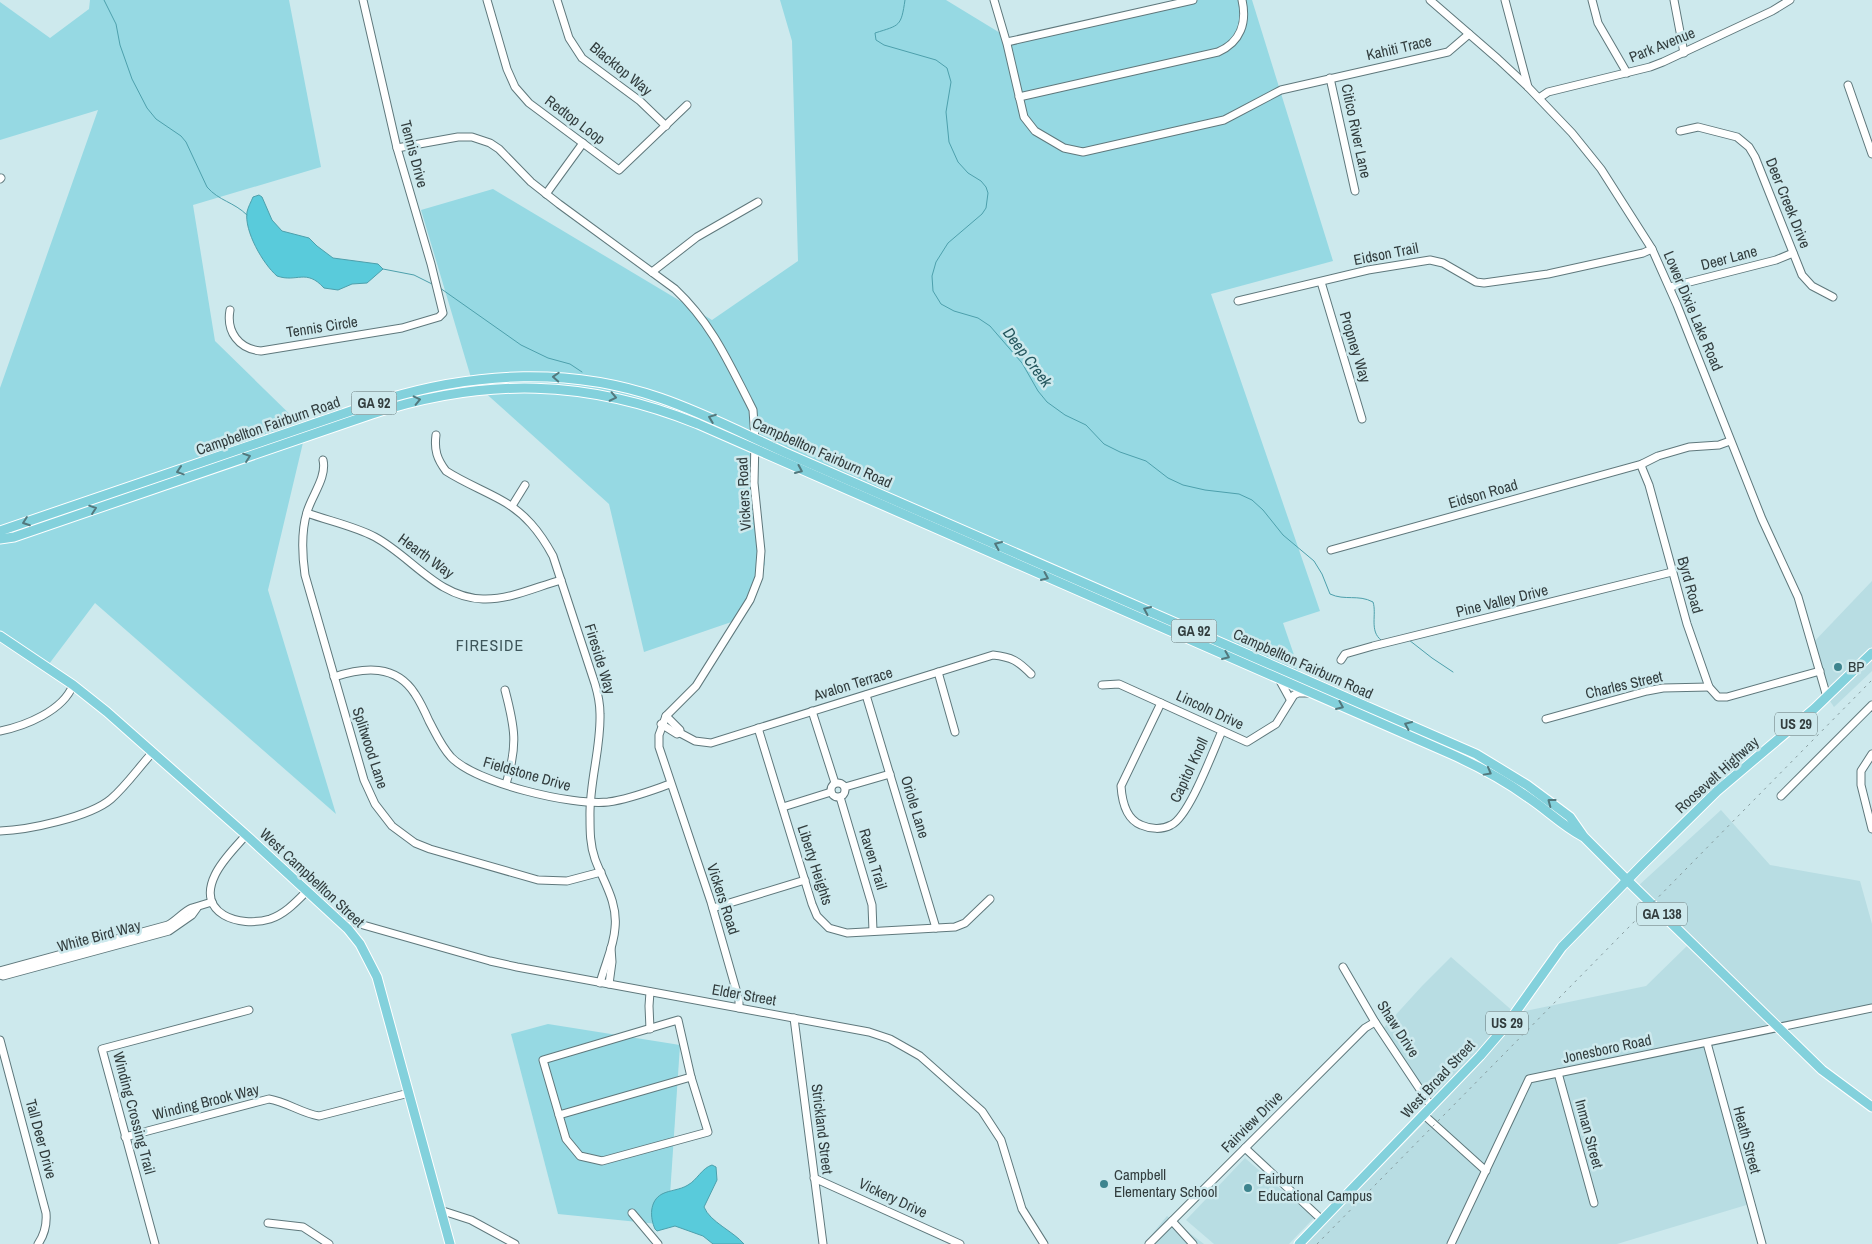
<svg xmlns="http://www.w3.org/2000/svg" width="1872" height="1244" font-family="'Archivo Narrow',sans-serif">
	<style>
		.built { fill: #b8dde3 }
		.green { fill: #96d9e3 }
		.water { fill: #59cbdb; stroke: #4da0ac }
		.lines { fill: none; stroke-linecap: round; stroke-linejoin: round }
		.stream { stroke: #4da0ac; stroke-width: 1 }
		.minor-casing { stroke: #5f787c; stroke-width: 9 }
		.major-casing { stroke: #fff; stroke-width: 11 }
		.minor { stroke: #fff; stroke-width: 7 }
		.major { stroke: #83d1dc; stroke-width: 9 }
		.rail { stroke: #869a9d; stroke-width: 1; stroke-dasharray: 2.5 5; stroke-linecap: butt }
		.oneway { stroke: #52787d }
		.poi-dot { fill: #3d848e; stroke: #cde9ed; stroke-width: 2 }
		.labels { text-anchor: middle; stroke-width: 5; stroke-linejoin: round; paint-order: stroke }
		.shield { fill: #cde9ed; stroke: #607172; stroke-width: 1 }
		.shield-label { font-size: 14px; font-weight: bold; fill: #323d3e }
		.street-label { font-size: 15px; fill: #323d3e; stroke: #cde9ed }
		.poi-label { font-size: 15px; fill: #323d3e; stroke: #cde9ed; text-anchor: start }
		.water-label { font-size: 16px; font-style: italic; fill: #24565d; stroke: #cde9ed }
		.neighbourhood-label { font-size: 16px; letter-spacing: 1px; fill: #3f575b; stroke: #cde9ed }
	</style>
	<rect width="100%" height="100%" fill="#cde9ed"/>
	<g class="built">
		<polygon points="1872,581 1872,671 1834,707 1826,695 1811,645"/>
		<polygon points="1721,810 1770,865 1860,881 1872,924 1872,1008 1711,1043 1753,1203 1617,1244 1305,1244 1432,1115 1381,1031 1422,986 1451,957 1515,1013 1646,986 1691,942 1637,887"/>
		<polygon points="1245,1158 1314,1218 1289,1244 1214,1244 1186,1220"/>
		<polygon points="1167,1216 1204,1244 1144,1244"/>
	</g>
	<g class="green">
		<polygon points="90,0 289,0 321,167 193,205 215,341 306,430 268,590 336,814 95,603 46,668 0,633 0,388 98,110 0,140 0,2 50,38 89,9"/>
		<polygon points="780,0 946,0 1010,39 1175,0 1252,0 1333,261 1211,294 1320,611 1283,623 1305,687 960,534 757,441 758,515 765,564 743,618 644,652 609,504 472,381 421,210 493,189 712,320 798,261 792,41"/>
		<polygon points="548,1024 680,1045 668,1225 558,1214 511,1034"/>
	</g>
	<g class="water">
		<path d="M 259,195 L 262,197 L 272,220 L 282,231 L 309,238 L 317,246 L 333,258 L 378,264 L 383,269 L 367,283 L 352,284 L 338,290 L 324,288 C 306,268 297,283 277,276 C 263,264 244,231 247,212 C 248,207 251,202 253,197 Z"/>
		<path d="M 712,1165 L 716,1167 L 717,1180 L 704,1207 C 710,1222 733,1231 744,1244 L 713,1244 L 703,1236 L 675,1226 L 657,1231 L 655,1229 C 650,1218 649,1201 662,1194 C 670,1190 680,1190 688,1185 C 697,1180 702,1168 712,1165 Z"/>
	</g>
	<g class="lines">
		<g class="stream">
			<path d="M 104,0 L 116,24 L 120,45 L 132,79 L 147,108 L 156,119 L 181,136 L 186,142 L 207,187 C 219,201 234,202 247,215"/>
			<path d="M 905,0 C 901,27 900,25 875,33 L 876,40 L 884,45 L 936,60 L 947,68 L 951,82 L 946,112 L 949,142 L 958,162 L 968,173 L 981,181 L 986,187 L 988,193 L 986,208 L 982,214 L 948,243 L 936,262 L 932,276 L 933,291 L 941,304 L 954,311 L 978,318 L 990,326 L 1022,363 L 1038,391 L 1047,402 L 1065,415 L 1086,425 L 1104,444 L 1120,452 L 1146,461 L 1168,478 L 1183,485 L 1205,490 L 1239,494 L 1252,500 L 1263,510 L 1283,535 L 1314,561 L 1322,574 L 1330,594 C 1345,601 1358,594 1373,602 C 1377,614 1369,631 1381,640"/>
			<polyline points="383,269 414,275 432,284"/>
			<polyline points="440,288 521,345 548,358 570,364 582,372"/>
			<polyline points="1409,640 1432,658 1453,672"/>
		</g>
		<g class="minor-casing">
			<g id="minor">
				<polyline points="487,0 507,69 515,87 529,103 619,170 687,105"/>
				<polyline points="557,0 569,38 582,58 640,101 666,126"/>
				<polyline points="994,0 1007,44 1024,117 1035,131 1064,148 1083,152 1224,120 1281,90 1448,52 1469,34"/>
				<polyline points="1430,0 1498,59 1528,87 1572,133 1601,169 1652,249 1677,305 1762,519 1798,597 1827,697"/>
				<polyline points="1505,0 1528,87"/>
				<polyline points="1592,0 1598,23 1627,73"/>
				<polyline points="1674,0 1684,53"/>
				<polyline points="1007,42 1193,0"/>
				<polyline points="1330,78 1355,191"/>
				<polyline points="1848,85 1872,154"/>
				<path d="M 1019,97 L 1218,52 C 1241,42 1247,22 1242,0"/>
				<polyline points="1539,98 1548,92 1650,67 1663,62 1772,11 1790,0"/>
				<polyline points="1680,131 1698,127 1737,137 1749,147 1755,157 1802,275 1812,286 1833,297"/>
				<path d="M 397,148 L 458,137 L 472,137 L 490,143 L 499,149 L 531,182 L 559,204 L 675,289 C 711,323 727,359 749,402 L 753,410 L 755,440 L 754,483 L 761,551 L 759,577 L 750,600 L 696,686 L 666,716 L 659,735 L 659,747 L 711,902 L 739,1000 L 739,1008"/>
				<polyline points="0,179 1,178"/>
				<polyline points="546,194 583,143"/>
				<polyline points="652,272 697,237 758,202"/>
				<polyline points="1321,282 1362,419"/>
				<polyline points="1670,287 1776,260 1793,253"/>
				<polyline points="1238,301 1368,270 1430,260 1443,263 1476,282 1484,283 1548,274 1643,253 1652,249"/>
				<path d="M 230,310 C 226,332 239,349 261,351 L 402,328 L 439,317 L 443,313 L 431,264 L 397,148 L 363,0"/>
				<path d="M 436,435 C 434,450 437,459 446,471 C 463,482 483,490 501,500 C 525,513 540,532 553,556 L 595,684 C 598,694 600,704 600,714 C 601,749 589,783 590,817 C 590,831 590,845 595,859 C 603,881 618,902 615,928 C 614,946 605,964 600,983"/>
				<polyline points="1730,441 1719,445 1689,447 1658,456 1642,464 1642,468 1649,485 1687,624 1709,687 1718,697 1727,697 1820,671"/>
				<path d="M 323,460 C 327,477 312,495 307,512 C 301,532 302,554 305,575 L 364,780 L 375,804 L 392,826 L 415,843 L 430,849 L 538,880 L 567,881 L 601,872"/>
				<polyline points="512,506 525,485"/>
				<path d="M 307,513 C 329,521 354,526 375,537 C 412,557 438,598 483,599 C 509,600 536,587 561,580"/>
				<polyline points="1331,550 1642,464"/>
				<polyline points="1341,660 1345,654 1373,646 1672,572"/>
				<polyline points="938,672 955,732"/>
				<path d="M 334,677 C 364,667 396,664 415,694 C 421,703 425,712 429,721 C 436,734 441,746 451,757 C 476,783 572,806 608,802 C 630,799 650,791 670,784"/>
				<polyline points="1279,679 1290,699"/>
				<polyline points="1102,685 1119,684 1247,742 1276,724 1294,695 1298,693 1309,693"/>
				<path d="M 505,690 C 515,728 518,745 506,784"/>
				<polyline points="866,695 936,928"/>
				<path d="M 1161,703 L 1121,786 C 1122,801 1126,819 1141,825 C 1150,829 1162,830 1171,825 C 1189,817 1213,751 1222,731"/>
				<polyline points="812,711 835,783"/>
				<polyline points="666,716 680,730 680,733"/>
				<polyline points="1546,719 1647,691 1663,688 1709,687"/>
				<path d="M 661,724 L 677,734 L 680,733 L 695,741 L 711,743 L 993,655 C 1012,657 1018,661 1031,674"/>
				<polyline points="758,728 812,904 817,916 829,928 847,933 955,927 965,923 990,899"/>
				<path d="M 0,731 C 25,726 63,711 73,685"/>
				<polyline points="1872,754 1861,771 1861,785 1872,829"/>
				<circle cx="838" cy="790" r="7"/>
				<polyline points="845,787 890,774"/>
				<polyline points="1781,796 1872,705"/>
				<polyline points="840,797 872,905 873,931"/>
				<polyline points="783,807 831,792"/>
				<path d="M 0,831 C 28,830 90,817 111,799 C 127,785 139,767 153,752"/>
				<path d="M 246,835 C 235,848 222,860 215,875 C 196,914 239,928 270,919 C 285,914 296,902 307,891"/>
				<polyline points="713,908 805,880"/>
				<polyline points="335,917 490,961 517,967 869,1032 890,1039 920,1056 982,1111 1001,1140 1022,1209 1044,1244"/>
				<polyline points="1343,967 1375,1022 1431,1106"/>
				<path d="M 0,971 L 168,925 C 176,921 184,911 192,908 C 199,906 205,904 212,902"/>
				<polyline points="0,975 3,976 169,931 192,915 197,908"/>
				<polyline points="609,984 612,962 611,948"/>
				<polyline points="794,1018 823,1244"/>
				<polygon points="678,1020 691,1077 559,1115 543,1060"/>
				<polyline points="650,1029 649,1006 650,992"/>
				<path d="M 0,1040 L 46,1213 C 47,1225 45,1234 38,1244"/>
				<polyline points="1707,1043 1762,1244"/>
				<polyline points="1558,1073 1594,1203"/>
				<polyline points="559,1115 566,1139 580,1156 602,1161 708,1132 691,1077"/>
				<polyline points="1424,1115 1486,1171"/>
				<path d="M 125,1137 L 269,1099 C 287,1102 301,1113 319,1116 L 409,1093"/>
				<polyline points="1245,1148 1322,1220"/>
				<polyline points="814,1178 960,1244"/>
				<polyline points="440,1210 471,1220 515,1244"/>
				<polyline points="632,1213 658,1244"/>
				<polyline points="1172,1221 1193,1244"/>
				<polyline points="268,1223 303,1227 329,1244"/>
				<polyline points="155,1244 102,1049 249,1010"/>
				<polyline points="1149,1244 1365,1028 1375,1022"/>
				<polyline points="1451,1244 1529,1079 1872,1008"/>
			</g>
		</g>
		<g class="major-casing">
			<g id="major">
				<path d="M 0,531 L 386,399 C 476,372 571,367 660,398 C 704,413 744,434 786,453 L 1476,754 L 1527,785 L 1570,817 L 1584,837 L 1628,881 L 1822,1070 L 1872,1107"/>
				<path d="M 0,539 L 14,537 L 372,414 C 485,377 587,379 698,424 L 1451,754 C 1478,766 1504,780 1529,798 C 1547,810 1563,826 1582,836"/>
				<polyline points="0,636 73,685 107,712 246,835 348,929 360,944 377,977 450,1244"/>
				<polyline points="1299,1244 1480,1056 1505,1027 1562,947 1642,865 1717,791 1814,709 1872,653"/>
			</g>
		</g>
		<use href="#minor" class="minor"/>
		<use href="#major" class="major"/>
		<polyline class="rail" points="1317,1244 1872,680"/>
	</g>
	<defs><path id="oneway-chevron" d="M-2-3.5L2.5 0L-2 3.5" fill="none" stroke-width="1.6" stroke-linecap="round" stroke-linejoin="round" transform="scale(1.25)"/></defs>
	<g class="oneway">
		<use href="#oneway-chevron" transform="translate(556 377) rotate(-177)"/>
		<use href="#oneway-chevron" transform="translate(613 397) rotate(12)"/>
		<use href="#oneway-chevron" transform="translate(417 400) rotate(-13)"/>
		<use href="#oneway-chevron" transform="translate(712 418) rotate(-159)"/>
		<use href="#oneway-chevron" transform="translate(247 457) rotate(-19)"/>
		<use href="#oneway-chevron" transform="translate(799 470) rotate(24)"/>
		<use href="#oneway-chevron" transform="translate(180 471) rotate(162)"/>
		<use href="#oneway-chevron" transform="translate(93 509) rotate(-19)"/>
		<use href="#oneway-chevron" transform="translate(26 522) rotate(160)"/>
		<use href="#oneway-chevron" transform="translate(998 545) rotate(-156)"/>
		<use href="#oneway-chevron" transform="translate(1045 577) rotate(24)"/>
		<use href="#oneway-chevron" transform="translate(1147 610) rotate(-156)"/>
		<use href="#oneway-chevron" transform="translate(1226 656) rotate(23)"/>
		<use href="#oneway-chevron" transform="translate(1340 706) rotate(23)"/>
		<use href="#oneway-chevron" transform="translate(1408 725) rotate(-156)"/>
		<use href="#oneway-chevron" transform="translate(1488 772) rotate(29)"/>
		<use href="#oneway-chevron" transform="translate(1551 802) rotate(-143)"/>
	</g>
	<g class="poi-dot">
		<circle cx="1838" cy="667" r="5"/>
		<circle cx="1104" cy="1184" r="5"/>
		<circle cx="1248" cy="1188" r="5"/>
	</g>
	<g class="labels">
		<g class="shield">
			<rect x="351.5" y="391.5" width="45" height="23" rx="4"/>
			<rect x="1171.5" y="619.5" width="45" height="23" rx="4"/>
			<rect x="1775" y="712.5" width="42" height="23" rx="4"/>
			<rect x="1637" y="902.5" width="50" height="23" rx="4"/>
			<rect x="1486" y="1011.5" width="42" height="23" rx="4"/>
		</g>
		<g class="shield-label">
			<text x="374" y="408">GA 92</text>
			<text x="1194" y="636">GA 92</text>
			<text x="1796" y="729">US 29</text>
			<text x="1662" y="919">GA 138</text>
			<text x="1507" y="1028">US 29</text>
		</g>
		<g class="street-label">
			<text transform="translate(1662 45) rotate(-22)" y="5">Park Avenue</text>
			<text transform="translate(1399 48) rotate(-13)" y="5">Kahiti Trace</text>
			<text transform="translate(621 69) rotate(39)" y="5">Blacktop Way</text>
			<text transform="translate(575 120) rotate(37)" y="5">Redtop Loop</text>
			<text transform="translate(1356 131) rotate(78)" y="5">Citico River Lane</text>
			<text transform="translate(414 154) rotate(75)" y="5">Tennis Drive</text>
			<text transform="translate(1788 203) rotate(68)" y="5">Deer Creek Drive</text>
			<text transform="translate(1386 254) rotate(-11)" y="5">Eidson Trail</text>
			<text transform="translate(1729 258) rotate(-15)" y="5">Deer Lane</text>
			<text transform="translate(1693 311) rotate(67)" y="5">Lower Dixie Lake Road</text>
			<text transform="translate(322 327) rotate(-9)" y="5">Tennis Circle</text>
			<text transform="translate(1355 347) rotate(73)" y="5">Propney Way</text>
			<text transform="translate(268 426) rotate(-19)" y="5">Campbellton Fairburn Road</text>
			<text transform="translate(822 453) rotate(24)" y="5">Campbellton Fairburn Road</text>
			<text transform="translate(744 494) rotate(-93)" y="5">Vickers Road</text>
			<text transform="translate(1483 494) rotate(-16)" y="5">Eidson Road</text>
			<text transform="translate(426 556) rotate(36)" y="5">Hearth Way</text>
			<text transform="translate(1690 585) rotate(74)" y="5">Byrd Road</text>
			<text transform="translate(1502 601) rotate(-14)" y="5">Pine Valley Drive</text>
			<text transform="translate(600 659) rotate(73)" y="5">Fireside Way</text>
			<text transform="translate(1303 664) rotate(24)" y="5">Campbellton Fairburn Road</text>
			<text transform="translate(853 684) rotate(-17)" y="5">Avalon Terrace</text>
			<text transform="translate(1624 685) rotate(-13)" y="5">Charles Street</text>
			<text transform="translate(1210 710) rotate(25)" y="5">Lincoln Drive</text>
			<text transform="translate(370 748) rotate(72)" y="5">Splitwood Lane</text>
			<text transform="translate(1189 770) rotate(-65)" y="5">Capitol Knoll</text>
			<text transform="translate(527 774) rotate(16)" y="5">Fieldstone Drive</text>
			<text transform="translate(1717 775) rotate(-42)" y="5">Roosevelt Highway</text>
			<text transform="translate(915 807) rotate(73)" y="5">Oriole Lane</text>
			<text transform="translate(873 859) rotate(73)" y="5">Raven Trail</text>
			<text transform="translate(815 865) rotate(72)" y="5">Liberty Heights</text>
			<text transform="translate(312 878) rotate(43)" y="5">West Campbellton Street</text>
			<text transform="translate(723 899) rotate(72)" y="5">Vickers Road</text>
			<text transform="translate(99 936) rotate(-15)" y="5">White Bird Way</text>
			<text transform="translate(744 995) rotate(10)" y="5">Elder Street</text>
			<text transform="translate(1398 1029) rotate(57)" y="5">Shaw Drive</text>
			<text transform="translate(1607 1049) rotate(-12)" y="5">Jonesboro Road</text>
			<text transform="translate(1438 1079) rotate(-47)" y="5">West Broad Street</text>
			<text transform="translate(206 1102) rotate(-14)" y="5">Winding Brook Way</text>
			<text transform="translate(134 1113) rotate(75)" y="5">Winding Crossing Trail</text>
			<text transform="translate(1252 1122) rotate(-45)" y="5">Fairview Drive</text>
			<text transform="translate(822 1129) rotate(83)" y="5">Strickland Street</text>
			<text transform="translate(1589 1134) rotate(75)" y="5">Inman Street</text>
			<text transform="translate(41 1139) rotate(75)" y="5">Tall Deer Drive</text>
			<text transform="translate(1747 1140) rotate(75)" y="5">Heath Street</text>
			<text transform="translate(893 1198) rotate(25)" y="5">Vickery Drive</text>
		</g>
		<g class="poi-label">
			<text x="1848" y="672">BP</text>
			<text x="1114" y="1180">Campbell<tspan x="1114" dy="17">Elementary School</tspan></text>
			<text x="1258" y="1184">Fairburn<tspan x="1258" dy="17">Educational Campus</tspan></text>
		</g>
		<g class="water-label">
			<text transform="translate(1028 357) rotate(53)" y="6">Deep Creek</text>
		</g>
		<g class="neighbourhood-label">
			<text x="490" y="651">FIRESIDE</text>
		</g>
	</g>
</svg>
